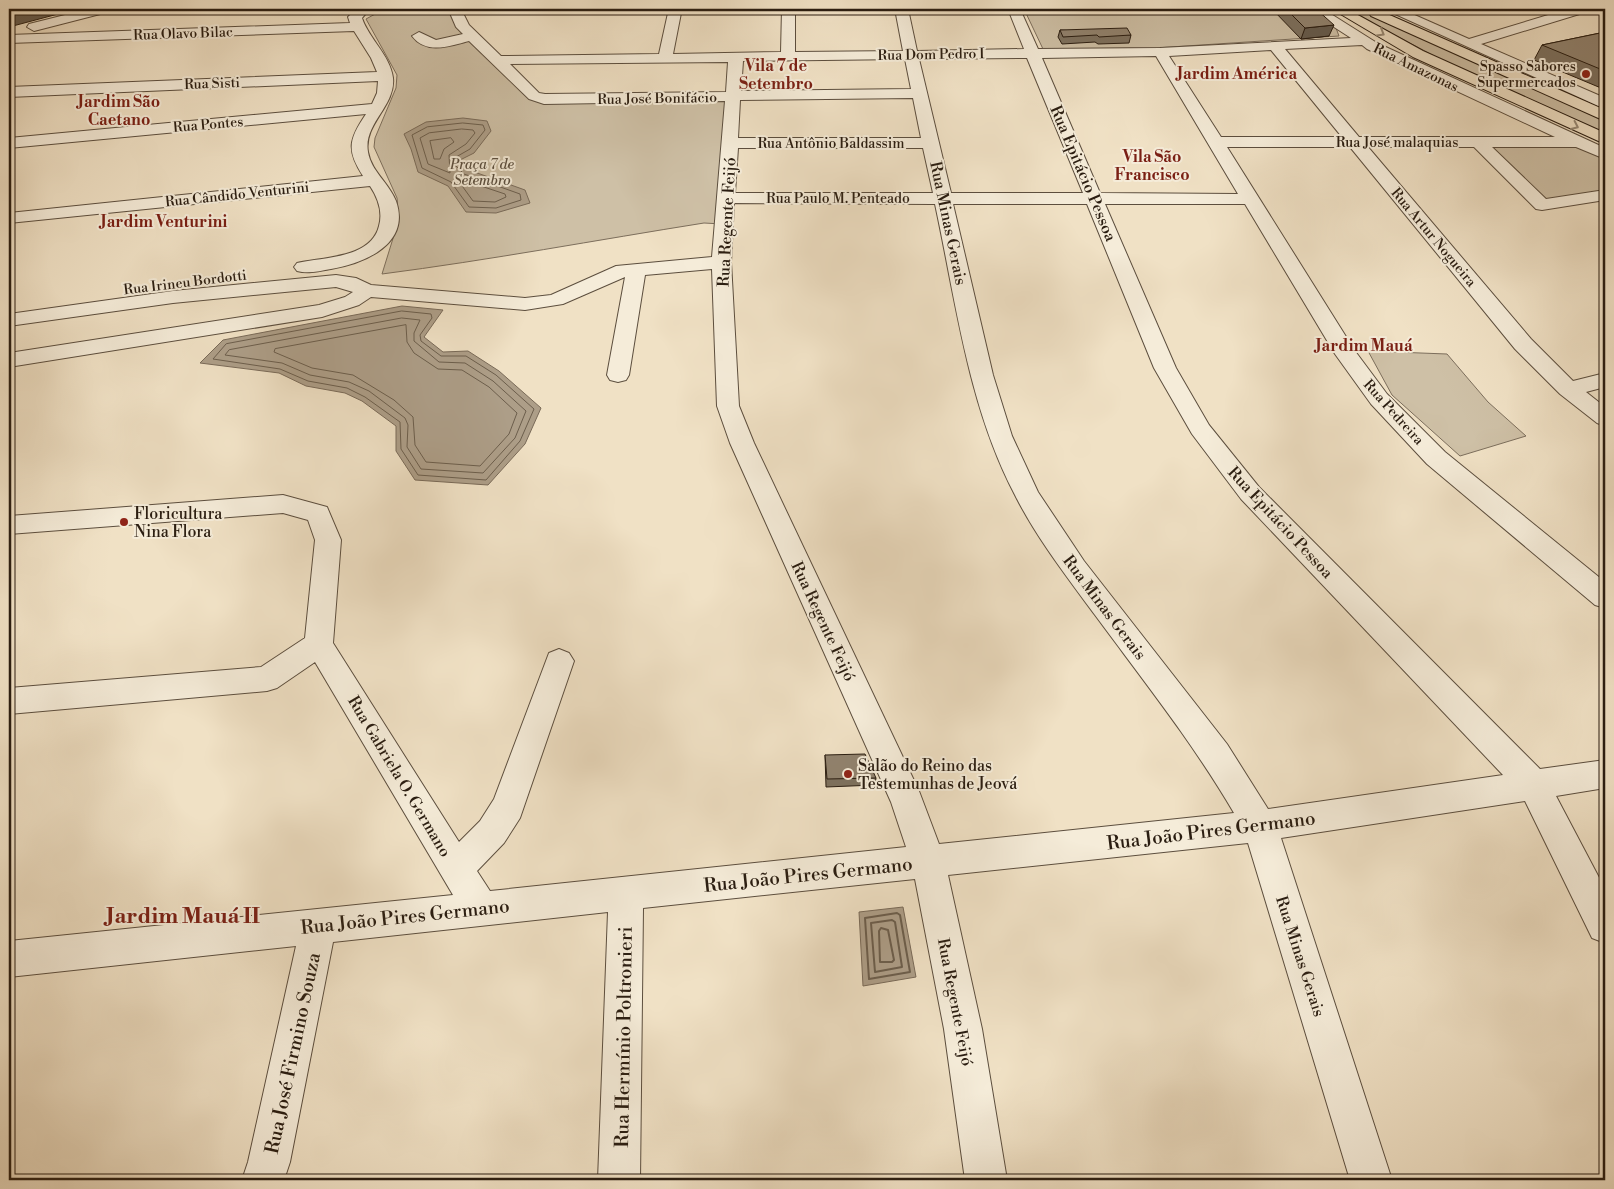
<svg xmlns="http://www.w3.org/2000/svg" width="1614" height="1189" font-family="'Libre Bodoni',serif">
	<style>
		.green { fill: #cec0a6; stroke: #7c6e5c }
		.water { fill: #ad9e88; stroke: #796a58 }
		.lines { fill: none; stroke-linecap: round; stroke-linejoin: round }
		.shore-far1 { stroke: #6c5e4c; stroke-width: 1 }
		.shore { stroke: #6c5e4c; stroke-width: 2 }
		.minor-casing { stroke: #5c4e3e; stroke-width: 2 }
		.major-casing { stroke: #2a1d11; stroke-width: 2 }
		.minor { fill: #f5ecd9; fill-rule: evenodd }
		.major { fill: #f0e1c5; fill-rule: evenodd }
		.wall { fill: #7d715f; stroke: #2a1d11 }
		.shaded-wall { fill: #665c4e; stroke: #2a1d11 }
		.building { fill: #91836f; stroke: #2a1d11 }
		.oneway { stroke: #978974 }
		.poi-dot { fill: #8f2418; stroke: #f5ecd9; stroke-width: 2 }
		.labels { text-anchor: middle; stroke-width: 4; stroke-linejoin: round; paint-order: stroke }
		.far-street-label { font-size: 14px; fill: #2a1d11; stroke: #f5ecd9 }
		.far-poi-label { font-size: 14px; fill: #2a1d11; stroke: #f5ecd9; text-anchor: end }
		.far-park-label { font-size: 14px; font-style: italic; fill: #5b4e3e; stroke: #f5ecd9 }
		.far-quarter-label { font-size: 16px; font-weight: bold; fill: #7a1f14; stroke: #f5ecd9 }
		.street-label { font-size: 16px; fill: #2a1d11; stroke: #f5ecd9 }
		.poi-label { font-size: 16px; fill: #2a1d11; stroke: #f5ecd9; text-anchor: start }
		.near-street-label { font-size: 19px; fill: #2a1d11; stroke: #f5ecd9 }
		.near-quarter-label { font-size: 22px; font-weight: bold; fill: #7a1f14; stroke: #f5ecd9 }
	</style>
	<rect width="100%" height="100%" fill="#f0e1c5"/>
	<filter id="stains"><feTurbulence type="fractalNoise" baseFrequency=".004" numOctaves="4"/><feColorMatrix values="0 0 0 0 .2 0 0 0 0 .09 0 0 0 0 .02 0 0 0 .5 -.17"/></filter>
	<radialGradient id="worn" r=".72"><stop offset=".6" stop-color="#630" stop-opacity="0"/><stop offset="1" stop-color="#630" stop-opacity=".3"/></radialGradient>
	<g class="green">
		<polygon points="1024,9 1305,9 1336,28 1339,36 1155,48 1043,49"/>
		<polygon points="1345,9 1362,9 1605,119 1605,136 1440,59"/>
		<path d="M 452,11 L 527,94 L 730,100 L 722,224 L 704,223 C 597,240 490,260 382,274 L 399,219 L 397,198 L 374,147 L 375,138 L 396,88 L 397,75 L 366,19 L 377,13 Z"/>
		<polygon points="1579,145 1605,157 1605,191 1546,200 1489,146"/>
		<polygon points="1368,351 1447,354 1488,402 1526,436 1460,456 1392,395"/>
	</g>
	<g class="water">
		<polygon points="463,118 487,121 491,131 474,153 458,161 466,169 525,190 530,203 496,213 466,212 448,186 418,172 411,149 404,134 426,122"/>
		<polygon points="402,306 443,310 424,337 443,352 468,351 499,371 541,408 525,444 488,485 415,480 396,451 396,426 362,401 345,393 306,386 279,373 200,363 223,340"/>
		<polygon points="903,907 916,977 863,986 859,912"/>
	</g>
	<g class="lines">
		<g class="shore-far1">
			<polygon points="463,123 483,125 485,130 470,149 456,157 455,165 464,174 520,194 521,200 496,208 469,207 451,182 422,168 412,135 427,127"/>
			<polygon points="462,129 473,130 475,133 466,144 449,155 450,173 428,164 420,138 429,133"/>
			<polygon points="451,138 454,142 444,149 440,159 434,159 430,141"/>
			<polygon points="463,180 505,194 506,197 495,202 473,201 460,183"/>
			<polygon points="402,311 431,314 432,318 420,335 421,341 441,356 466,356 496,375 534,409 520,441 486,480 418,475 401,449 400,422 365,397 347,388 308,381 280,369 213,359 226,344"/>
			<polygon points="402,318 420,320 414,333 414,341 439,362 465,363 493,381 526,411 515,438 483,473 421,469 407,447 408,425 405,418 369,391 349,382 310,375 282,363 225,355 229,350"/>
			<polygon points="406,325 407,342 414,353 438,369 462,370 489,387 517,413 509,434 480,466 426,462 415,445 413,417 394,400 353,375 312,368 274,352 275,349"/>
		</g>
		<g class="shore">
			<polygon points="897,913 900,915 910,972 869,979 865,918"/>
			<polygon points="892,920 895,922 902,967 875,972 871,923"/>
			<polygon points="881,928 888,930 894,960 892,962 880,962 879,931"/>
		</g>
		<g class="minor-casing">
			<g id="minor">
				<polygon points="89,9 110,9 108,12 34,31 27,27 29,24"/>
				<path d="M 356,9 L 688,9 L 687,12 L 681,13 L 673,54 L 781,52 L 782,9 L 795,9 L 795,52 L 903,51 L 895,9 L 908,9 L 917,51 L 1024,49 L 1008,9 L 1020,9 L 1038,49 L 1160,48 L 1351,38 L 1306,9 L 1323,9 L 1377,43 L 1605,148 L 1605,159 L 1576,147 L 1492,147 L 1546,199 L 1605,190 L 1605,200 L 1542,210 L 1536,209 L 1474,147 L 1368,147 L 1531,339 L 1573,381 L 1605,373 L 1605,387 L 1586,392 L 1605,407 L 1605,426 L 1597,423 L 1560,394 L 1515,349 L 1350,147 L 1227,147 L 1355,351 L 1387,394 L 1445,452 L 1605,582 L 1605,608 L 1595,605 L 1427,464 L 1371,404 L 1335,354 L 1245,204 L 1105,204 L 1176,368 L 1209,425 L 1259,487 L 1540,769 L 1605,760 L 1605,788 L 1556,796 L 1605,889 L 1605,943 L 1592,938 L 1525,801 L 1281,838 L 1392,1180 L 1350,1180 L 1248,843 L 948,875 L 982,1029 L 1007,1180 L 965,1180 L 944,1029 L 915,879 L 643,908 L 640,1180 L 598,1180 L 608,912 L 333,942 L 290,1162 L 284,1180 L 242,1180 L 248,1162 L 296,946 L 9,977 L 9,941 L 453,895 L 315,662 L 277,688 L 267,691 L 9,714 L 9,688 L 261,667 L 305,638 L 315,540 L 308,520 L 283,513 L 9,534 L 9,516 L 283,495 L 327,507 L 341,540 L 333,643 L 459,842 L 480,821 L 494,799 L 549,653 L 559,649 L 569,653 L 574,661 L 520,818 L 504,843 L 477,871 L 490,891 L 906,847 L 891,802 L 730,443 L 717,406 L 712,269 L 645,275 L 629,375 L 626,380 L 618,382 L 610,380 L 607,375 L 625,277 L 563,304 L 525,310 L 371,297 L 359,305 L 322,317 L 9,367 L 9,353 L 319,305 L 345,297 L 353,292 L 336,287 L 173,303 L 9,326 L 9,314 L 173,291 L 336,275 L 356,278 L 371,285 L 525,298 L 551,295 L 616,266 L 712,257 L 725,101 L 544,104 L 529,99 L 469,41 C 450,46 426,55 412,36 L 419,32 L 436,40 L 463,34 L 456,27 L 450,13 L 374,13 L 368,11 L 362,18 C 369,39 390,55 393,78 C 396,106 363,124 368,152 C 371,171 389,183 396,201 C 411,244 365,263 331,269 C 320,271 308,274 297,271 L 294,267 L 297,263 C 322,257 371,259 379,226 C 383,212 378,198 370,186 L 9,223 L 9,213 L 363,176 C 346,150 349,139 366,114 L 9,148 L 9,138 L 372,104 L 377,93 L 378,81 L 9,97 L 9,87 L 377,72 L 371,58 L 354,31 L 9,43 L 9,35 L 350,23 L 348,17 ZM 463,13 L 668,13 L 659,54 L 501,56 L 469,25 ZM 1362,45 L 1367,49 L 1555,137 L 1359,137 L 1285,49 ZM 1271,50 L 1342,137 L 1221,137 L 1169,56 ZM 1156,56 L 1238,194 L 1100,193 L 1042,58 ZM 1027,58 L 1083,193 L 951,193 L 919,59 ZM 905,59 L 911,89 L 741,91 L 743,61 ZM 728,62 L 726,92 L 545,94 L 539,93 L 510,64 ZM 913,98 L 921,138 L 738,138 L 740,100 ZM 738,148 L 923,148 L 933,193 L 735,193 ZM 734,203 L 935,204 C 956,301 968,406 1015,495 C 1036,537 1067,577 1095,615 C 1143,680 1193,743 1234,813 L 939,844 L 919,791 L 754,443 L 739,406 L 731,262 ZM 953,204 L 1087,204 L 1154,368 L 1192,434 L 1241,499 L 1503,775 L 1268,809 L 1227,744 L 1084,561 L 1038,492 L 1012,436 L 993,375 Z"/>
				<polygon points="1384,9 1401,9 1469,39 1568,9 1587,9 1586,12 1481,44 1605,98 1605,109"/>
			</g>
		</g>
		<g class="major-casing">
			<g id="major">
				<polygon points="1332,9 1347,9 1423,51 1605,133 1605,144 1413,57"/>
				<polygon points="1376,9 1605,110 1605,121 1371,16 1369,13 1371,10"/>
			</g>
		</g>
		<use href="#minor" class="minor"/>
		<use href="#major" class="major"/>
	</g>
	<g class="wall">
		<polygon points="1272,9 1316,9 1329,36 1301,39"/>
		<polygon points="1060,30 1131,35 1129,43 1098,44 1095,42 1062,44 1058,37"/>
		<polygon points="1605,32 1605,92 1600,90 1601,88 1534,60 1542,45"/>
		<polygon points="825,755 876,778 875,785 826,787"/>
	</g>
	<g class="shaded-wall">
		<polygon points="30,9 77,9 9,27 9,14"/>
		<polygon points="1334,25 1329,36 1301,39 1305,28"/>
	</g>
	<g class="building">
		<polygon points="9,9 30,9 9,14"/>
		<polygon points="1286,9 1316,9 1334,25 1305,28"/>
		<polygon points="1127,28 1131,35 1099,37 1097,35 1063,37 1060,30"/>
		<polygon points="1605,32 1605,71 1542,45"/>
		<polygon points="865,754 876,778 827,779 825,755"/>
	</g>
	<defs><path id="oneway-chevron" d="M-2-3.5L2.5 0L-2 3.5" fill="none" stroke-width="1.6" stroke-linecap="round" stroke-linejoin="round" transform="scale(1.25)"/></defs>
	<g class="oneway">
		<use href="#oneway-chevron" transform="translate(1381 33) rotate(30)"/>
		<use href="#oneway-chevron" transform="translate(1575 126) rotate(25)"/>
	</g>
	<g class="poi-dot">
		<circle cx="1586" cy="74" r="5"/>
		<circle cx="124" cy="522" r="5"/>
		<circle cx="848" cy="774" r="5"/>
	</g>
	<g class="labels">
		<g class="far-street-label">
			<text transform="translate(183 33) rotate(-2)" y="5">Rua Olavo Bilac</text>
			<text transform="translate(931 54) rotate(-1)" y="5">Rua Dom Pedro I</text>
			<text transform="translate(1416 67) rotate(26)" y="5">Rua Amazonas</text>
			<text transform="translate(212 83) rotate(-2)" y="5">Rua Sisti</text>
			<text transform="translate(657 98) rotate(-1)" y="5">Rua José Bonifácio</text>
			<text transform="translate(208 124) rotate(-5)" y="5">Rua Pontes</text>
			<text x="1397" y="147">Rua José malaquias</text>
			<text x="831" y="148">Rua Antônio Baldassim</text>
			<text transform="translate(237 194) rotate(-6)" y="5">Rua Cândido Venturini</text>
			<text x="838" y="203">Rua Paulo M. Penteado</text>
			<text transform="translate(1434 237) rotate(50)" y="5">Rua Artur Nogueira</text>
			<text transform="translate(185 282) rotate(-7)" y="5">Rua Irineu Bordotti</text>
			<text transform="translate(1394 412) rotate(48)" y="5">Rua Pedreira</text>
		</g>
		<g class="far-poi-label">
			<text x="1576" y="71">Spasso Sabores<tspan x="1576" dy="16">Supermercados</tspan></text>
		</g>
		<g class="far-park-label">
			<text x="482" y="169">Praça 7 de<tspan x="482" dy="16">Setembro</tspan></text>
		</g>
		<g class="far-quarter-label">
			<text x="776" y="71">Vila 7 de<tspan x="776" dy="18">Setembro</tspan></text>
			<text x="1237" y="79">Jardim América</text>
			<text x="119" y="107">Jardim São<tspan x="119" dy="18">Caetano</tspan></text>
			<text x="1152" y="162">Vila São<tspan x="1152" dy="18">Francisco</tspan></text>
			<text x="164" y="227">Jardim Venturini</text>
			<text x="1364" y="351">Jardim Mauá</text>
		</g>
		<g class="street-label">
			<text transform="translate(1084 173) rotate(67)" y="6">Rua Epitácio Pessoa</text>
			<text transform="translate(726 222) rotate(-87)" y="6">Rua Regente Feijó</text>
			<text transform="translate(949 223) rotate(78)" y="6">Rua Minas Gerais</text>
			<text transform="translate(1281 522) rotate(47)" y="6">Rua Epitácio Pessoa</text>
			<text transform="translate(1105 607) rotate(53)" y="6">Rua Minas Gerais</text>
			<text transform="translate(824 621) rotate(65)" y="6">Rua Regente Feijó</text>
			<text transform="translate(400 776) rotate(59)" y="6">Rua Gabriela O. Germano</text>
			<text transform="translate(1301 956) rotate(72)" y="6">Rua Minas Gerais</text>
			<text transform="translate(956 1002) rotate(79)" y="6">Rua Regente Feijó</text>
		</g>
		<g class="poi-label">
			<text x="134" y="519">Floricultura<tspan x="134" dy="18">Nina Flora</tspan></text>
			<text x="858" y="771">Salão do Reino das<tspan x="858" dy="18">Testemunhas de Jeová</tspan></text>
		</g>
		<g class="near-street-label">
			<text transform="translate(1211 830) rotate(-7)" y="7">Rua João Pires Germano</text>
			<text transform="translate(808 874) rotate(-6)" y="7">Rua João Pires Germano</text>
			<text transform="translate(405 916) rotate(-6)" y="7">Rua João Pires Germano</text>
			<text transform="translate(623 1037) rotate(-89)" y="7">Rua Hermínio Poltronieri</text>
			<text transform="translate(292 1053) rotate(-78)" y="7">Rua José Firmino Souza</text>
		</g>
		<g class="near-quarter-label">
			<text x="183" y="923">Jardim Mauá II</text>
		</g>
	</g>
	<rect width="1614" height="1189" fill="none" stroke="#f0e1c5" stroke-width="30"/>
	<rect x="10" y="10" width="1594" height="1169" fill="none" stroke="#2a1d11" stroke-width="2.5"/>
	<rect x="15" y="15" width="1584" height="1159" fill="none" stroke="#2a1d11"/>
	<rect width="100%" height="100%" filter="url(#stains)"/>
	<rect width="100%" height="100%" fill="url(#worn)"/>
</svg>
